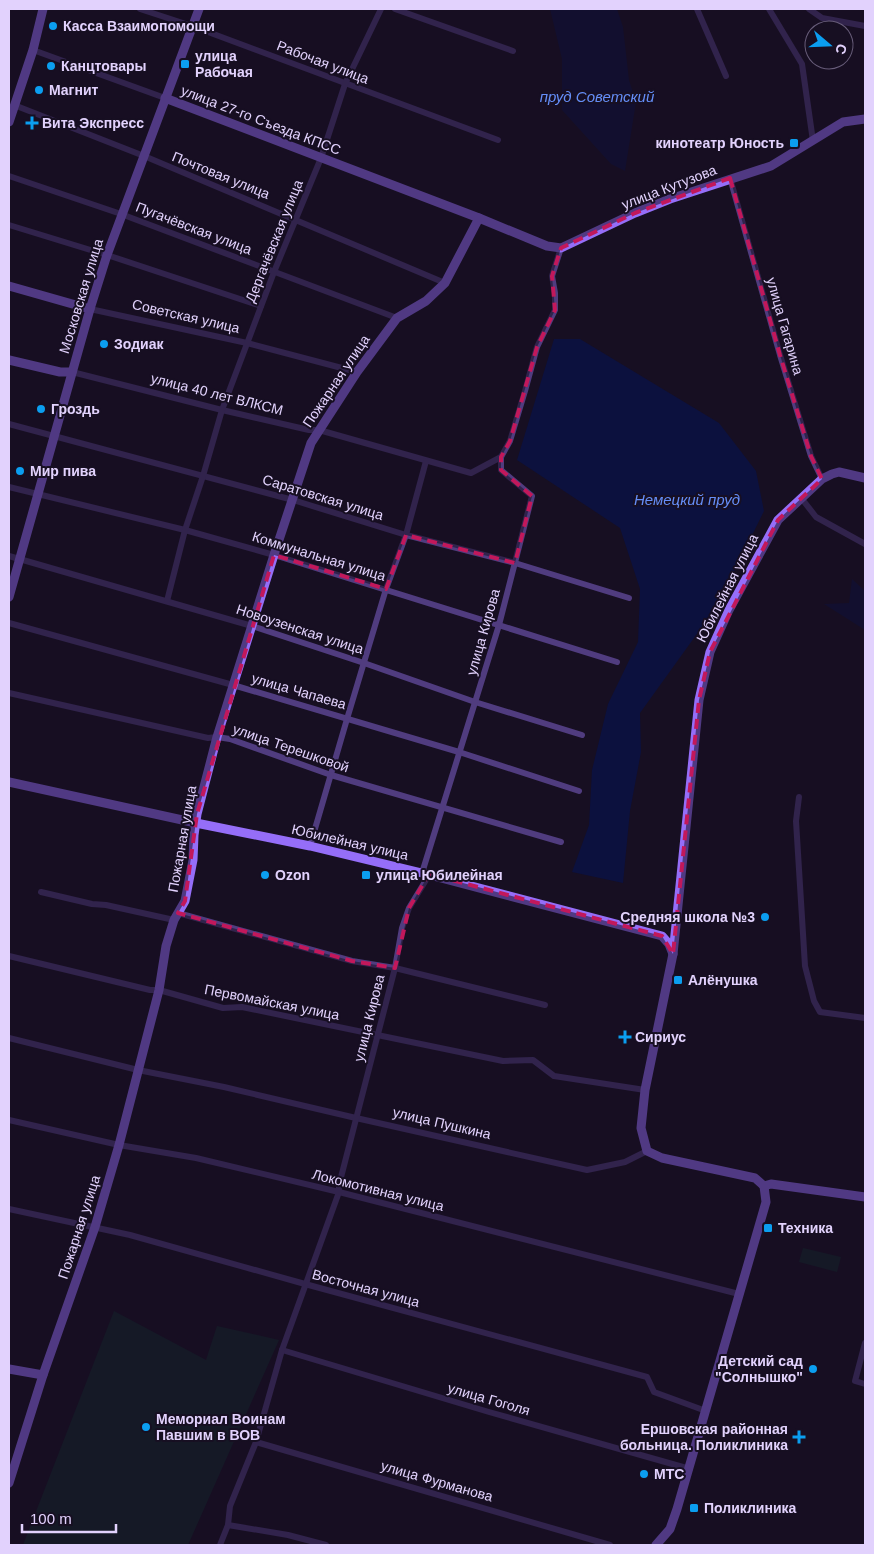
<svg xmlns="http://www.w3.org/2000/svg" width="874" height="1554" font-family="Helvetica,sans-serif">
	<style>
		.green { fill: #12262c }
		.water { fill: #0c113e }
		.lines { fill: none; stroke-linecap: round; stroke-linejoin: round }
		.street { stroke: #503c7f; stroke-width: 6 }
		.secondary { stroke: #956ef8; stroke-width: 9 }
		.marked { fill: none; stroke: #c2185b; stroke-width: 4; stroke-dasharray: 10 6; stroke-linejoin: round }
		.poi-dot { fill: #0b9ef0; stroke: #170f22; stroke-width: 2 }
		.labels { text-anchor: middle; stroke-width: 4; stroke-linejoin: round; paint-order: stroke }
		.poi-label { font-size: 14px; font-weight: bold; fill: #e2d2fd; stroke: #170f22; text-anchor: start }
		.street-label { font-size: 14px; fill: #e2d2fd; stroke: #170f22 }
		.water-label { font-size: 15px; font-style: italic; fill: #658ef8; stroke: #170f22 }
	</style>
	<rect width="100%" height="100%" fill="#170f22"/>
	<g class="green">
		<polygon points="803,1248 841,1257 837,1272 799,1262"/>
		<polygon points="114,1311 206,1360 217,1326 279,1340 188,1545 23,1545"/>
	</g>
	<g class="water">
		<polygon points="550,9 617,9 623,27 629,80 636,102 625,171 611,164 562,110 562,59"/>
		<polygon points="554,339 580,339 719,423 756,471 764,511 717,606 640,713 641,752 630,811 623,883 572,872 589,825 592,770 608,704 638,642 640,589 620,528 517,460"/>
		<polygon points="852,579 865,591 865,630 824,604 849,603"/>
	</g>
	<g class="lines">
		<g class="street">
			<polyline points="140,9 192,26 498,140"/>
			<polyline points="395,9 513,51"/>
			<polyline points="697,9 726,76"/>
			<polyline points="769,9 802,64 813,141"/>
			<polyline points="809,9 822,18 865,26"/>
			<polyline points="33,50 165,98"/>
			<polyline points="14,105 144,156 445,283"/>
			<polyline points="9,176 121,214 397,318"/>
			<polyline points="730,178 780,355 811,456 822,479"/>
			<polyline points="9,225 107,255 261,306"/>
			<polyline points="90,309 247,343 357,372"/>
			<polyline points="72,372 222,410 309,430 319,430 471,473 501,457"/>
			<polyline points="9,424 293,500 406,535 515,563 629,598"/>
			<polyline points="9,487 185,530 274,555 617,662"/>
			<polyline points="802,499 816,517 865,544"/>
			<polyline points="9,556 252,626 364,663 475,702 582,735"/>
			<polyline points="167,601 185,530 203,476 222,410 274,272 321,158 345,84 381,9"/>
			<polyline points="9,623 233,685 459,752 579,791"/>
			<polyline points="9,693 208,738 217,737 230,739 331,775 561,842"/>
			<polyline points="799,797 796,821 805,966 814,1001 820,1012 865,1018"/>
			<polyline points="310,846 347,719 386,589 406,535 426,461"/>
			<polyline points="41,892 92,904 106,905 174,920"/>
			<polyline points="178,913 352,961 395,968 545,1005"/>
			<polyline points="9,956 150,990 159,990 223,1008 242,1007 503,1061 533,1060 554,1076 645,1090"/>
			<polyline points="9,1038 138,1070 224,1087 356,1118 587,1170 625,1162 647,1151"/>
			<polyline points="9,1120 119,1145 196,1158 339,1192 739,1294"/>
			<polyline points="9,1209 130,1235 305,1284 647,1377 654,1392 706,1411"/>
			<polyline points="865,1343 855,1381 865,1384"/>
			<polyline points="282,1350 489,1412 690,1469"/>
			<polyline points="256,1442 610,1545"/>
			<polyline points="228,1525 288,1535 326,1545"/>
			<polyline points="220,1545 228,1525 230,1506 256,1442 282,1350 339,1192 339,1185 395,968 402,928 409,908 426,880 422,873 499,625 532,496 501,470 501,457 510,441 525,391 537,347 555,310 555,293 552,276 561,248"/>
		</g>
		<g class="secondary">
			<polyline points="165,98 479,218 547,246 561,248 635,213 670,199 771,166 843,122 865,119"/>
			<polyline points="9,122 33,50 43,9"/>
			<polyline points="9,286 90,309"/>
			<polyline points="9,360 60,372 72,372"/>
			<polyline points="9,597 90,309 107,255 199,9"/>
			<polyline points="9,782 196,823 310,846 422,873 662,936 669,944 673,954"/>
			<polyline points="764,1186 755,1178 662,1158 647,1151 641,1128 645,1090 673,954 699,700 710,652 729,610 778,520 822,479 832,474 839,472 865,478"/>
			<polyline points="764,1186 771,1184 865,1197"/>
			<polyline points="9,1369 43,1375"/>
			<polyline points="9,1483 43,1375 95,1227 119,1145 159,990 166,946 174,920 185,901 193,860 194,835 197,814 217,737 274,555 311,443 357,372 397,318 426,301 445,283 479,218"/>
			<polyline points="656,1545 670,1529 677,1509 766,1202 764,1186"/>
		</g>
	</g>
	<path d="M0 0H874V1554H0ZM 730,178 L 780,355 L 811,456 L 822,479 L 778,520 L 710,652 L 699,700 L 673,954 L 662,936 L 429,874 L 409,908 L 395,968 L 352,961 L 178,913 L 185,901 L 197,814 L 274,555 L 386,589 L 406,535 L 515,563 L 532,496 L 501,470 L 501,457 L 510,441 L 537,347 L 555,310 L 552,276 L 561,248 L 635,213 Z" fill="#170f22" fill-opacity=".55" fill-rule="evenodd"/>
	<path class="marked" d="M 730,178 L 780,355 L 811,456 L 822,479 L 778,520 L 710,652 L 699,700 L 673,954 L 662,936 L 429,874 L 409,908 L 395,968 L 352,961 L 178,913 L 185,901 L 197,814 L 274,555 L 386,589 L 406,535 L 515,563 L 532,496 L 501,470 L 501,457 L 510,441 L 537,347 L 555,310 L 552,276 L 561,248 L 635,213 Z"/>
	<g class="poi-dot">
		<circle cx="53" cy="26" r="5"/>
		<rect x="180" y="59" width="10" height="10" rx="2.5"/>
		<circle cx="51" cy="66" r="5"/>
		<circle cx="39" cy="90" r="5"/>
		<path d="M29.5 115.5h5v5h5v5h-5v5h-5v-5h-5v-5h5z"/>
		<rect x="789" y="138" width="10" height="10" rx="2.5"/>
		<circle cx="104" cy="344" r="5"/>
		<circle cx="41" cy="409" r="5"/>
		<circle cx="20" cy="471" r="5"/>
		<circle cx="265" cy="875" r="5"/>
		<rect x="361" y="870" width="10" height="10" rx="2.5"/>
		<circle cx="765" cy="917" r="5"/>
		<rect x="673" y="975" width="10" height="10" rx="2.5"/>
		<path d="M622.5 1029.5h5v5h5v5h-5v5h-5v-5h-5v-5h5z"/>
		<rect x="763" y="1223" width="10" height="10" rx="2.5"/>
		<circle cx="813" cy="1369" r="5"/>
		<circle cx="146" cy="1427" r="5"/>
		<path d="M796.5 1429.5h5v5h5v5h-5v5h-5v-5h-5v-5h5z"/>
		<circle cx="644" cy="1474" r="5"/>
		<rect x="689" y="1503" width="10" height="10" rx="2.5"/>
	</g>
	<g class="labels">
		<g class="poi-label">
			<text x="63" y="31">Касса Взаимопомощи</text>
			<text x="195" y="61">улица<tspan x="195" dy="16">Рабочая</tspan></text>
			<text x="61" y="71">Канцтовары</text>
			<text x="49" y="95">Магнит</text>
			<text x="42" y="128">Вита Экспресс</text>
			<text x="784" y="148" text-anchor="end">кинотеатр Юность</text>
			<text x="114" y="349">Зодиак</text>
			<text x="51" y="414">Гроздь</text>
			<text x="30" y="476">Мир пива</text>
			<text x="275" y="880">Ozon</text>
			<text x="376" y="880">улица Юбилейная</text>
			<text x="755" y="922" text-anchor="end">Средняя школа №3</text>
			<text x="688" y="985">Алёнушка</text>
			<text x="635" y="1042">Сириус</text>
			<text x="778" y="1233">Техника</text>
			<text x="803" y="1366" text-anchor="end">Детский сад<tspan x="803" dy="16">"Солнышко"</tspan></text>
			<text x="156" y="1424">Мемориал Воинам<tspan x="156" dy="16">Павшим в ВОВ</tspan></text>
			<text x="788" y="1434" text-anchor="end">Ершовская районная<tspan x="788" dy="16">больница. Поликлиника</tspan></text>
			<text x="654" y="1479">МТС</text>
			<text x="704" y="1513">Поликлиника</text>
		</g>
		<g class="street-label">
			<text transform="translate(323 62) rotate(21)" y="5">Рабочая улица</text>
			<text transform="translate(261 120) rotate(21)" y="5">улица 27-го Съезда КПСС</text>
			<text transform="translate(221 175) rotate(22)" y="5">Почтовая улица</text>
			<text transform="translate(669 187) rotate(-21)" y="5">улица Кутузова</text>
			<text transform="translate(194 228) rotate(21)" y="5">Пугачёвская улица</text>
			<text transform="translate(274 241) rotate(-68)" y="5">Дергачёвская улица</text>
			<text transform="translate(81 296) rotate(-73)" y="5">Московская улица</text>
			<text transform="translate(186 316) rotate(13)" y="5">Советская улица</text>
			<text transform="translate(785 326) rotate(74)" y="5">улица Гагарина</text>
			<text transform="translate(336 381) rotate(-56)" y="5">Пожарная улица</text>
			<text transform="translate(217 394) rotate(14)" y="5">улица 40 лет ВЛКСМ</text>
			<text transform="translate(323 497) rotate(17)" y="5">Саратовская улица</text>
			<text transform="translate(319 556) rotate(17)" y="5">Коммунальная улица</text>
			<text transform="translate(727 588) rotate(-63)" y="5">Юбилейная улица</text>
			<text transform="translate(300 629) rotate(18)" y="5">Новоузенская улица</text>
			<text transform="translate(483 632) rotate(-74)" y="5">улица Кирова</text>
			<text transform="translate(299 691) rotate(16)" y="5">улица Чапаева</text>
			<text transform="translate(291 748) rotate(19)" y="5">улица Терешковой</text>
			<text transform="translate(182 839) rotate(-80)" y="5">Пожарная улица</text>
			<text transform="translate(350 842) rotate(13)" y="5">Юбилейная улица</text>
			<text transform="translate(272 1002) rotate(11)" y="5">Первомайская улица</text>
			<text transform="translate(369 1018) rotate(-76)" y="5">улица Кирова</text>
			<text transform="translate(442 1123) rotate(13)" y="5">улица Пушкина</text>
			<text transform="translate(378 1190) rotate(14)" y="5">Локомотивная улица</text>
			<text transform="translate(79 1227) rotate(-72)" y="5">Пожарная улица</text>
			<text transform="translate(366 1288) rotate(15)" y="5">Восточная улица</text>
			<text transform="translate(489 1399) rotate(16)" y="5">улица Гоголя</text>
			<text transform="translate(437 1481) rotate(16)" y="5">улица Фурманова</text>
		</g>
		<g class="water-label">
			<text x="597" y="102">пруд Советский</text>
			<text x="687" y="505">Немецкий пруд</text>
		</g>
	</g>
	<rect width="874" height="1554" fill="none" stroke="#e2d2fd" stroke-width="20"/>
	<g transform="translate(829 45) rotate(109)"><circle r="24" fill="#170f22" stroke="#685d7a"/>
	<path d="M0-4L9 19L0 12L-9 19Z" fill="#0b9ef0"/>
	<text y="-8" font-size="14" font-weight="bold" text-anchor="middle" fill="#e2d2fd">С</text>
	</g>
	<path d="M22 1524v8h94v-8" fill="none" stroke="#e2d2fd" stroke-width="2.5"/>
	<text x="30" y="1524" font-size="15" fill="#e2d2fd" stroke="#170f22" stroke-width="4" paint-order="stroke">100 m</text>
</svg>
